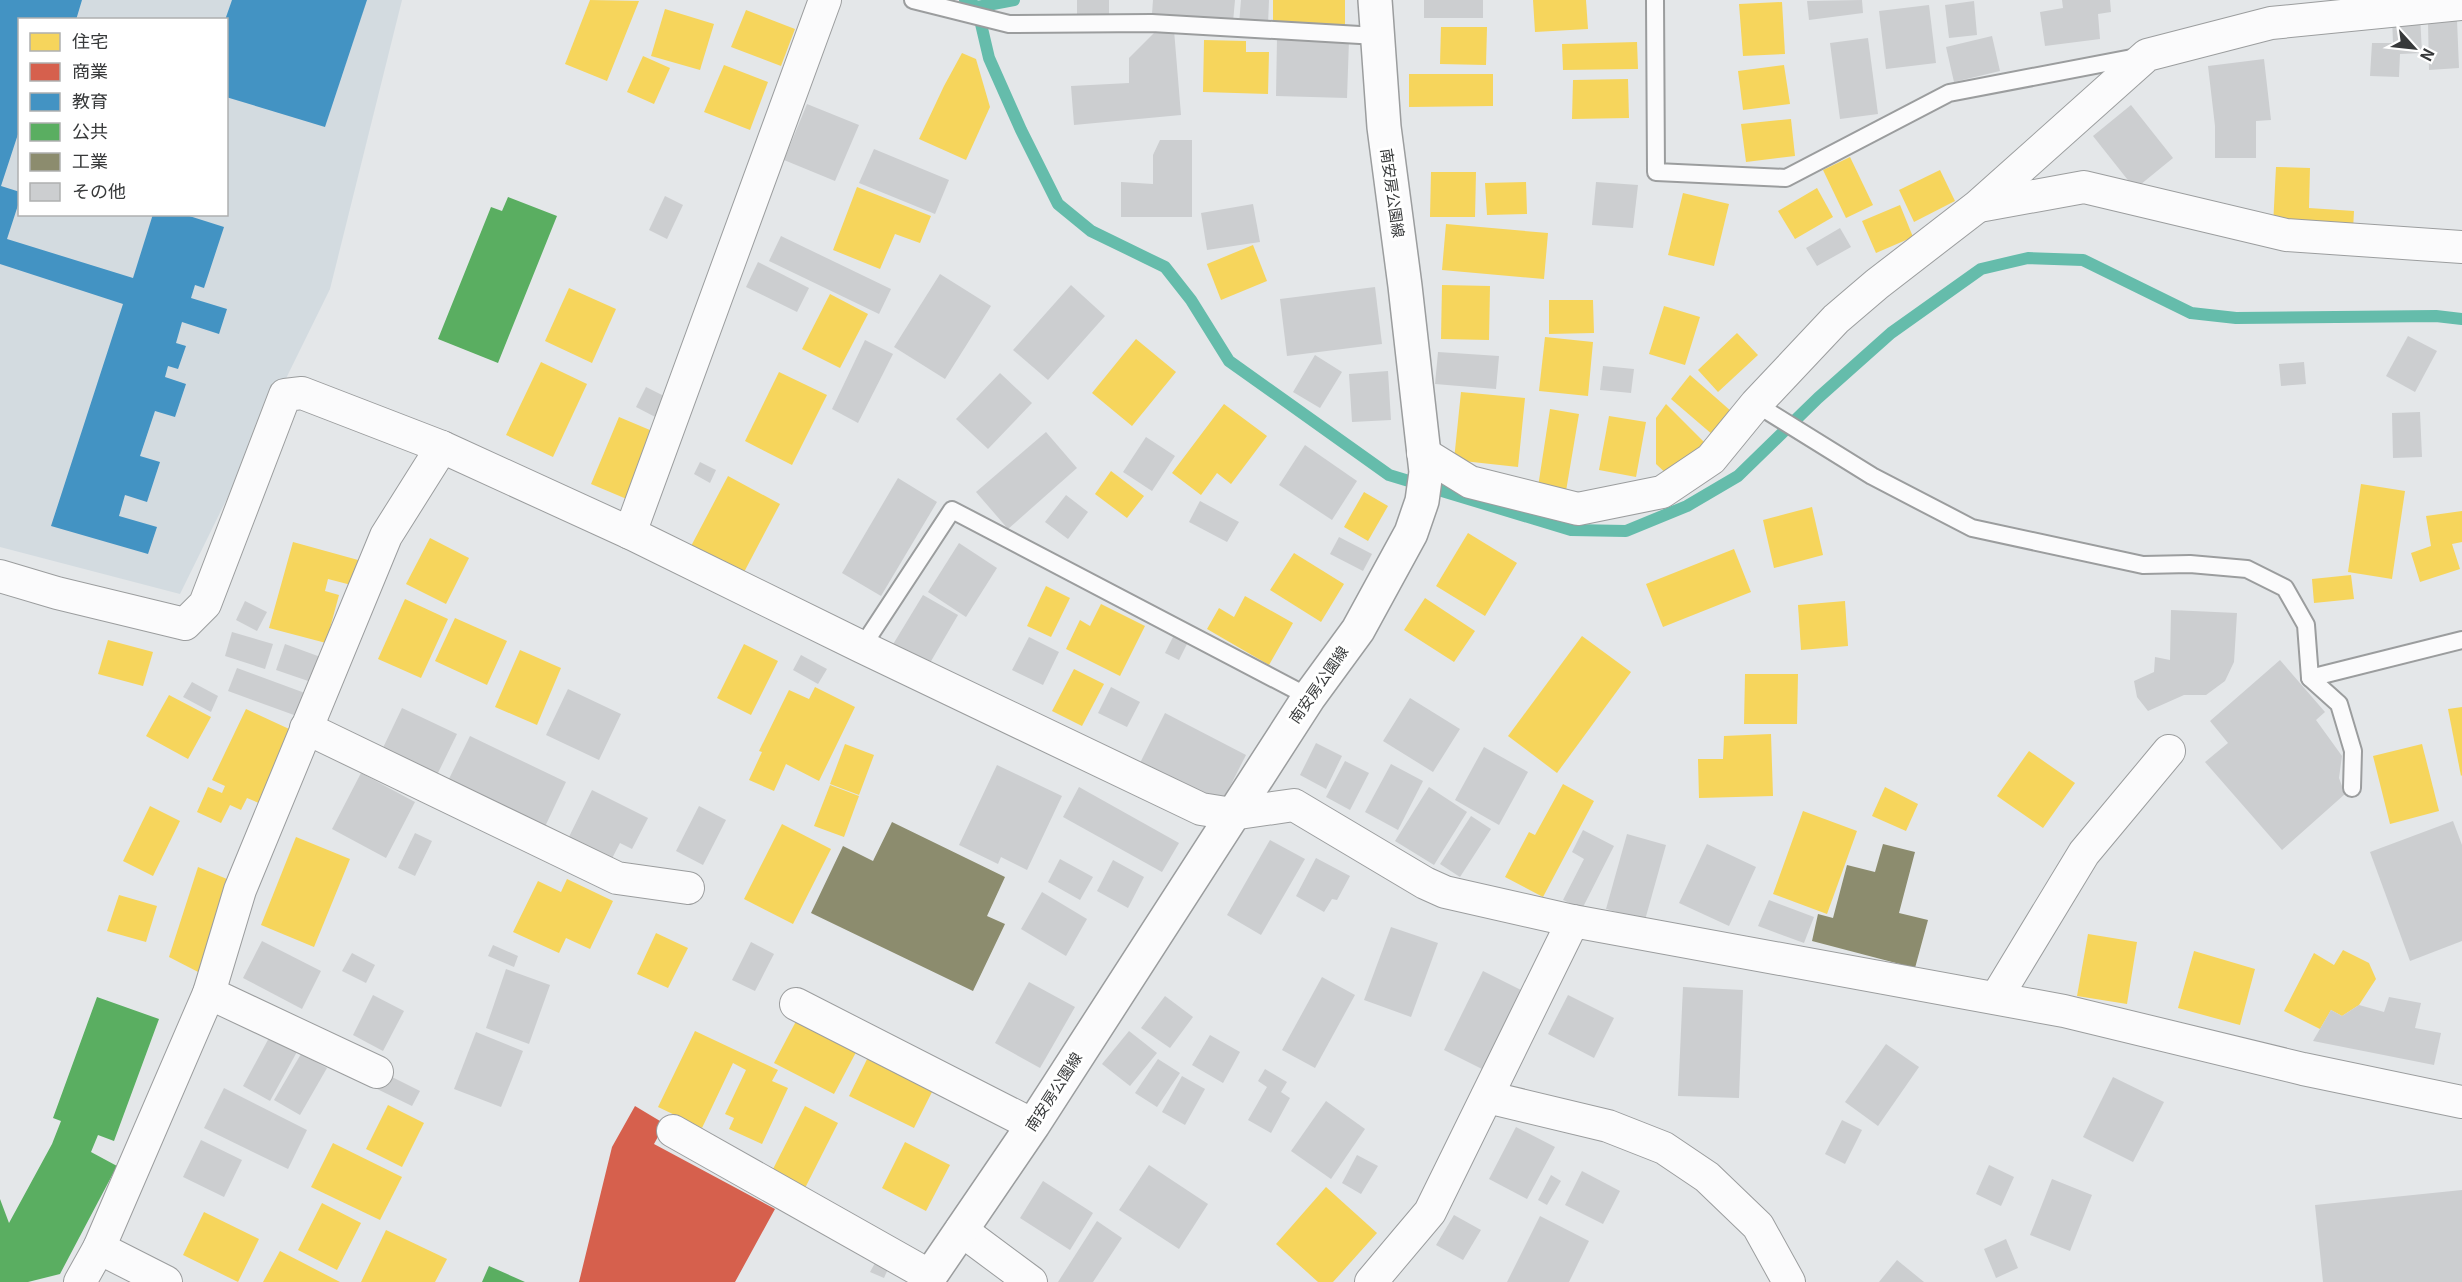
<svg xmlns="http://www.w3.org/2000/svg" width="2462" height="1282" font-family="Georgia,'Noto Sans JP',serif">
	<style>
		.built { fill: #d3dbe0; fill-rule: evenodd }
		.homes { fill: #f6d55c }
		.shops { fill: #d6604d }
		.schools { fill: #4393c3 }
		.public { fill: #5aae61 }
		.industry { fill: #8c8c6e }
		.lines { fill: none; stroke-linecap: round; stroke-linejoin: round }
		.stream { stroke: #65bcab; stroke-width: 12 }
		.building { fill: #ccced0 }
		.lane-casing { stroke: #9b9d9e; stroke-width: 20 }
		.street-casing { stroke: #9b9d9e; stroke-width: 34 }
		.secondary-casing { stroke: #9b9d9e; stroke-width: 36 }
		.lane { stroke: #fbfbfc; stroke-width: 16 }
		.street { stroke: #fbfbfc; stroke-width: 32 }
		.secondary { stroke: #fbfbfc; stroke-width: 33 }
		.labels { text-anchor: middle; stroke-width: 6; stroke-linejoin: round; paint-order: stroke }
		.street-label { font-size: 15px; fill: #37393a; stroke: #fff }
	</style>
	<rect width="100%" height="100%" fill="#e4e7e9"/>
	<path class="built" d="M 0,0 L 402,0 L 330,289 L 180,594 L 0,547 ZM 20,20 L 226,20 L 226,214 L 20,214 Z"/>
	<g class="homes">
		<polygon points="590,0 639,1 607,81 565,64"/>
		<polygon points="1273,0 1345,0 1345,26 1273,27"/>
		<polygon points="1533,0 1586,0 1588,29 1535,32"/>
		<polygon points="1782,2 1785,54 1743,56 1739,4"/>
		<polygon points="665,9 714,24 700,70 651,56"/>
		<polygon points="746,10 795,29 781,66 731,47"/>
		<polygon points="1441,27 1487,27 1486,65 1440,64"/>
		<polygon points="1204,40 1246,41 1246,52 1269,52 1268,94 1203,92"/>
		<polygon points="1637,42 1638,69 1563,70 1562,44"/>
		<polygon points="962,53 976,59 990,107 966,160 919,139 944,86"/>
		<polygon points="643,56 670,68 654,104 627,92"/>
		<polygon points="724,65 768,82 750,130 704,112"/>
		<polygon points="1784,65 1790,104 1743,110 1738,71"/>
		<polygon points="1409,74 1493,74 1493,106 1409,107"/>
		<polygon points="1628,79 1629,118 1572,119 1573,80"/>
		<polygon points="1791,119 1795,156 1746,162 1741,124"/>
		<polygon points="1850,157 1873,205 1846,218 1823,170"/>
		<polygon points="2276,167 2310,168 2309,208 2354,211 2353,230 2273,226"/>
		<polygon points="1940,170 1955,201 1914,222 1899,190"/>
		<polygon points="1431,172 1476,172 1475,217 1430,217"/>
		<polygon points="1526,182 1527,214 1487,215 1485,183"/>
		<polygon points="857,187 931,216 920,243 895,234 880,269 833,250"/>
		<polygon points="1817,188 1833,217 1795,239 1778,211"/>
		<polygon points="1683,193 1729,204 1714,266 1668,255"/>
		<polygon points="1900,205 1913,237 1876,253 1862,221"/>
		<polygon points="1446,224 1548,233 1544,279 1442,270"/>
		<polygon points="1253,245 1267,281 1221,300 1207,264"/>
		<polygon points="1442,285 1490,286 1489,340 1441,339"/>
		<polygon points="569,288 616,309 592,363 545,341"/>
		<polygon points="830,294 868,314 840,368 802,349"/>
		<polygon points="1549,300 1593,300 1594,333 1549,334"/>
		<polygon points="1664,306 1700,317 1685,365 1649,354"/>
		<polygon points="1737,333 1758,355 1718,392 1698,370"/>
		<polygon points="1545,337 1593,342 1588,396 1539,391"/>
		<polygon points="1136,339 1176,372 1132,426 1092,393"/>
		<polygon points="541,362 587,384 553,457 506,435"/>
		<polygon points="779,372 827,395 792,465 745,441"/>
		<polygon points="1690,375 1732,412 1713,435 1671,399"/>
		<polygon points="1461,392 1525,398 1518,467 1454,460"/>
		<polygon points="1224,404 1267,436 1231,484 1217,473 1201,495 1172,473"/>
		<polygon points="1666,404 1705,443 1671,478 1656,464 1656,418"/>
		<polygon points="1550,409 1579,414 1566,491 1538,487"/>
		<polygon points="1609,416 1646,422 1636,477 1599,470"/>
		<polygon points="619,417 657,433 629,500 591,484"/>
		<polygon points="1111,471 1144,496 1127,518 1095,494"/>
		<polygon points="728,476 780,504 742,576 690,548"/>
		<polygon points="2361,484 2405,491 2392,579 2348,572"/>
		<polygon points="1364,492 1388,506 1368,541 1344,527"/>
		<polygon points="1812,507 1823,555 1774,568 1763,520"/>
		<polygon points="2462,511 2462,542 2452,544 2460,569 2420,582 2411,553 2431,546 2426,516"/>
		<polygon points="1468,533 1517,563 1485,616 1436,586"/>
		<polygon points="430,538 469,558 446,604 406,584"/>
		<polygon points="293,542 369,563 363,588 328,579 325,591 339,595 326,643 269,628"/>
		<polygon points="1734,549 1751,592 1663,627 1646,584"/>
		<polygon points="1294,553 1344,584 1321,622 1270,590"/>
		<polygon points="2351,575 2354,599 2314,603 2312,579"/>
		<polygon points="1046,586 1070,598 1051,637 1027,626"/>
		<polygon points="1245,596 1293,623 1269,665 1207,629 1219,608 1234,617"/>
		<polygon points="1425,598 1475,631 1454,662 1404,630"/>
		<polygon points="405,599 448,619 421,678 378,659"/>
		<polygon points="1845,601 1848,646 1801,650 1798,605"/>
		<polygon points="1101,604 1145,626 1120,676 1066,649 1080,620 1090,626"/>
		<polygon points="455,618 507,641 487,685 435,661"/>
		<polygon points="1582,636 1631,672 1557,773 1508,736"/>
		<polygon points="108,640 153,652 143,686 98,674"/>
		<polygon points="744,644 778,661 751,715 717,698"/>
		<polygon points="520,650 561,668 537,725 495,707"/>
		<polygon points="1074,669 1104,684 1082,726 1052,711"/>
		<polygon points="1745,674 1798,674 1797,724 1744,724"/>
		<polygon points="815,687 855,707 819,781 786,764 774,791 749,780 762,752 759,751 789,690 809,699"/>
		<polygon points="169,695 211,717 188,759 146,736"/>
		<polygon points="2462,707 2462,775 2461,776 2448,709"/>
		<polygon points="246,709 300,734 266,806 247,798 241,810 230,805 221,823 197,812 208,787 222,793 225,786 212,780"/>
		<polygon points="1771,734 1773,796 1699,798 1698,759 1723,759 1724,736"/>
		<polygon points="845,744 874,755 859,795 830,784"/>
		<polygon points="2422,744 2439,811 2390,824 2373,756"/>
		<polygon points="2029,751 2075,783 2043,828 1997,796"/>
		<polygon points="1563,784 1594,801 1543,897 1505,877 1529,832 1535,835"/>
		<polygon points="830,785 859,796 844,837 814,826"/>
		<polygon points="1885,787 1918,804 1906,831 1872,816"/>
		<polygon points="150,806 180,821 153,876 123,861"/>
		<polygon points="1803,811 1857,831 1827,914 1773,894"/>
		<polygon points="782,824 831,849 793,924 744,899"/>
		<polygon points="296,837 350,859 314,947 261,925"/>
		<polygon points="198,867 239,884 202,974 169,957"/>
		<polygon points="567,879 613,901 590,949 566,938 559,953 513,932 538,881 561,892"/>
		<polygon points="119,895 157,906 146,942 107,931"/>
		<polygon points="656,933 688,948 668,988 637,974"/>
		<polygon points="2088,934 2137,942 2127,1004 2077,996"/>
		<polygon points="2343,950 2369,963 2376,979 2359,1005 2342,1016 2331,1010 2320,1029 2284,1011 2314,953 2334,965"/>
		<polygon points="2194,951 2255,969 2240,1025 2178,1008"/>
		<polygon points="803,1008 863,1039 834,1094 774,1063"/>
		<polygon points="695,1031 778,1070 772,1081 788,1088 762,1144 729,1129 734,1118 725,1114 746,1070 733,1063 702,1128 658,1107"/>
		<polygon points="873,1047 938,1080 914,1128 849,1096"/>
		<polygon points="388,1105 424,1123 402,1167 366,1149"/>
		<polygon points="805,1106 838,1123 804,1190 771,1173"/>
		<polygon points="905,1142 950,1165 926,1211 882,1188"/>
		<polygon points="333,1143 402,1177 380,1220 311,1187"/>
		<polygon points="1326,1187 1377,1233 1333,1282 1318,1282 1276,1244"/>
		<polygon points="322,1203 361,1223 337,1270 298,1250"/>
		<polygon points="204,1212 259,1239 238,1282 183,1255"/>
		<polygon points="386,1230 447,1259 435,1282 361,1282"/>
		<polygon points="280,1251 340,1282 263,1282"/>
	</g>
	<polygon class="shops" points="635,1106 665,1124 654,1144 775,1209 735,1282 579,1282 612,1147"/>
	<g class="schools">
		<polygon points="0,0 82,0 76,20 20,20 20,128 1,186 20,192 20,199 7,239 133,278 153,214 183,214 224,227 204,288 195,285 191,298 227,309 219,334 182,322 176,343 186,346 178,369 168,366 165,377 186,384 175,417 155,411 140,456 160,462 147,502 125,495 119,516 157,527 148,554 51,526 123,304 0,264"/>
		<polygon points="232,0 367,0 325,127 226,97 225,20"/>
	</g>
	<g class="public">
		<polygon points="508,197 557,216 498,363 438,339 491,207 502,211"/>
		<polygon points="97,997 159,1019 114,1141 98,1135 91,1152 117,1166 60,1274 28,1282 0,1282 0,1199 9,1223 52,1144 61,1121 53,1118"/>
		<polygon points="489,1266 525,1282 482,1282"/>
	</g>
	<g class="industry">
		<polygon points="892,822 1005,877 987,916 1005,924 973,991 811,913 843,846 873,861"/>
		<polygon points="1883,844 1915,852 1899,913 1928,920 1915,968 1812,941 1818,914 1833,918 1847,865 1875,872"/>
	</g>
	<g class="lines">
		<g class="stream">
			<polyline points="965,0 977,7 989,58 1021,130 1058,204 1091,231 1165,267 1191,300 1229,361 1389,475 1571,530 1626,531 1687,506 1738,476 1818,398 1891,333 1981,269 2028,258 2083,260 2191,313 2236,318 2436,316 2462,319"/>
			<polyline points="977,7 1014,0"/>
		</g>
	</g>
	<g class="building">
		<rect x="1077" y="0" width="32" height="14"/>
		<polygon points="1153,0 1235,0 1233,22 1152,14"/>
		<polygon points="1241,0 1269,0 1268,25 1239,24"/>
		<rect x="1424" y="0" width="59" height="18"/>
		<polygon points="1862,0 1863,13 1809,20 1807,1"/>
		<polygon points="2062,0 2110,0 2111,12 2098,14 2100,39 2045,46 2040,12 2063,8"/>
		<polygon points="1974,1 1977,35 1949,38 1945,5"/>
		<polygon points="1929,5 1936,63 1886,69 1879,11"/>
		<polygon points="2420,15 2422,53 2400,54 2399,77 2370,76 2372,43 2393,43 2392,17"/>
		<polygon points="2457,20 2459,68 2429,70 2428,22"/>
		<polygon points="1158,29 1174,30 1181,115 1074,125 1071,86 1129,83 1129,58"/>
		<polygon points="1992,36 2000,71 1954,82 1946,47"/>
		<polygon points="1277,38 1349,40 1347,98 1276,96"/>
		<polygon points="1868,38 1878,114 1840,119 1830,43"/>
		<polygon points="2264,59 2271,120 2256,121 2256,158 2215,158 2215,126 2208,66"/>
		<polygon points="807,104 859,125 835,181 784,160"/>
		<polygon points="2131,105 2173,158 2135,189 2093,136"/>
		<polygon points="1160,140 1192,140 1192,217 1121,217 1121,182 1153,184 1153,155"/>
		<polygon points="874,149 949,180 935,214 859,183"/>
		<polygon points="1596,182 1638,185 1633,228 1592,225"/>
		<polygon points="665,196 683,205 667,239 649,230"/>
		<polygon points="1253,204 1260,242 1207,250 1201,213"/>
		<polygon points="1840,228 1851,247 1817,266 1806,248"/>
		<polygon points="781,236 891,289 879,314 769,261"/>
		<polygon points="758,262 809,288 797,312 746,287"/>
		<polygon points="940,274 991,306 945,379 894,347"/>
		<polygon points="1071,285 1105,316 1048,380 1013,350"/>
		<polygon points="1375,287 1382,344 1287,356 1280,299"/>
		<polygon points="2408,336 2437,351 2415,392 2386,376"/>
		<polygon points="865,340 893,354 858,423 832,409"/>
		<polygon points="1438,352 1499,356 1496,389 1435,384"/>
		<polygon points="1315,355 1342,372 1320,408 1293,392"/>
		<polygon points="2304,362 2306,384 2281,386 2279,364"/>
		<polygon points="1603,366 1634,369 1631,393 1600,390"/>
		<polygon points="1388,371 1391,420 1352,422 1349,374"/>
		<polygon points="1000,373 1032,403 988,449 956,419"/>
		<polygon points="646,387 672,400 661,420 636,407"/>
		<polygon points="2420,412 2422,457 2393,458 2392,413"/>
		<polygon points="1046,432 1077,468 1008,529 976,492"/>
		<polygon points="1146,437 1175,456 1152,491 1123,472"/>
		<polygon points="1305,445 1357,481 1332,520 1279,485"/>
		<polygon points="700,462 716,470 710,483 694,474"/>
		<polygon points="898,478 937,502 881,596 842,573"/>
		<polygon points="1066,495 1088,512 1068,539 1045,522"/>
		<polygon points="1200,501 1239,522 1227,542 1189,522"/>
		<polygon points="1339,537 1372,554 1363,571 1330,554"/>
		<polygon points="959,543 997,568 966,617 928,592"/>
		<polygon points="923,595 958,615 927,668 892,646"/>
		<polygon points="245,601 267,612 257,631 236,620"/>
		<polygon points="2171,610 2237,613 2234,662 2225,681 2206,695 2184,695 2148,711 2137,697 2134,681 2154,672 2155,657 2170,660"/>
		<polygon points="232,632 273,644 265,669 225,656"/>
		<polygon points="1175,633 1189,640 1179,660 1165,653"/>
		<polygon points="1029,637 1059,652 1043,685 1012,670"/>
		<polygon points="285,644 326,659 317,684 276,670"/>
		<polygon points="801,655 827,669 818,684 793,670"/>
		<polygon points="2280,660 2325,712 2316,720 2342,756 2339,778 2345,794 2282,850 2205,762 2228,743 2210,721"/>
		<polygon points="237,668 313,696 305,719 228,691"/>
		<polygon points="192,682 218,696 211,712 183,697"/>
		<polygon points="1111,687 1140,702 1127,727 1098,713"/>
		<polygon points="568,689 621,714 599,760 546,735"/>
		<polygon points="1410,698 1460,729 1433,772 1383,741"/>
		<polygon points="402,708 457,734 435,779 381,752"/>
		<polygon points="1165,713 1246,755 1220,806 1139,765"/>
		<polygon points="470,736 566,782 542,833 445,787"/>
		<polygon points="1316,743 1342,756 1326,789 1300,775"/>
		<polygon points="1484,747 1528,772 1499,825 1455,800"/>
		<polygon points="1345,761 1369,773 1350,810 1326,797"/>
		<polygon points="1391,764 1423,781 1398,830 1365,812"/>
		<polygon points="997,765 1062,796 1027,870 1001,857 998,864 959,845"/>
		<polygon points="361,773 415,802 386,858 332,829"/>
		<polygon points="1079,787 1179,843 1162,872 1063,817"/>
		<polygon points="1429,787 1467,812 1434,865 1395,841"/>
		<polygon points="592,790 648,818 632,849 620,843 607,868 564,847"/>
		<polygon points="699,806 726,820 703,865 676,851"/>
		<polygon points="1471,816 1491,829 1460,877 1440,864"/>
		<polygon points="2453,821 2462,845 2462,941 2410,961 2370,852"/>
		<polygon points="1583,830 1614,846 1582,909 1563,900 1584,859 1572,852"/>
		<polygon points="415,833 432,841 415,876 398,868"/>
		<polygon points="1627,834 1666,845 1645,920 1606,909"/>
		<polygon points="1270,840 1305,859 1261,935 1227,915"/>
		<polygon points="1707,844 1756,867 1729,926 1679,903"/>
		<polygon points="1316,858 1350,876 1337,900 1332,899 1324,912 1296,896"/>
		<polygon points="1060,859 1093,877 1080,900 1048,882"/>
		<polygon points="1113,860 1144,877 1128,908 1097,891"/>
		<polygon points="1042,892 1087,919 1066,956 1021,929"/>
		<polygon points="1769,900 1814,917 1804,943 1758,926"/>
		<polygon points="1391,927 1438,943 1411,1017 1364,1000"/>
		<polygon points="262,941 321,971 302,1009 243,978"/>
		<polygon points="751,942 774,954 755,991 732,980"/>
		<polygon points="493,945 518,956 514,967 488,956"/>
		<polygon points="352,953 375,965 366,983 342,971"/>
		<polygon points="506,969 550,985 529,1044 486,1028"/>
		<polygon points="1483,971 1527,993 1488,1072 1444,1050"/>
		<polygon points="1322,977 1355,995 1315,1068 1282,1050"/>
		<polygon points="1029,982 1075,1007 1040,1068 995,1043"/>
		<polygon points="1683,987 1743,990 1739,1098 1678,1096"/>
		<polygon points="373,995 404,1011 383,1051 353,1035"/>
		<polygon points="1568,995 1614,1018 1594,1058 1548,1034"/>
		<polygon points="1165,996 1193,1017 1170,1048 1141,1028"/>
		<polygon points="2389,997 2421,1003 2415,1028 2441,1033 2434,1065 2313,1041 2331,1010 2342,1016 2359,1005 2384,1012"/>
		<polygon points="1129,1031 1157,1053 1130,1086 1102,1064"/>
		<polygon points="476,1032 523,1051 501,1107 454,1089"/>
		<polygon points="1210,1035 1240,1052 1223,1083 1192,1065"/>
		<polygon points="270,1036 298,1050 270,1101 243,1086"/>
		<polygon points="1886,1044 1919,1067 1878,1126 1845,1102"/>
		<polygon points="301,1054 327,1068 300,1115 274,1100"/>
		<polygon points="1158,1059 1180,1073 1157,1107 1135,1093"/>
		<polygon points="1265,1069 1287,1082 1281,1092 1290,1098 1271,1133 1248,1120 1267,1087 1258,1081"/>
		<polygon points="382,1072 420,1091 412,1106 375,1088"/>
		<polygon points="1182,1076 1205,1089 1185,1125 1162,1112"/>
		<polygon points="2113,1077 2164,1102 2133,1162 2083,1137"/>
		<polygon points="224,1088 307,1130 288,1169 204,1128"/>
		<polygon points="1326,1101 1365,1129 1331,1179 1291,1151"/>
		<polygon points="1842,1120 1862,1130 1845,1164 1825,1154"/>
		<polygon points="1516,1127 1555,1147 1527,1199 1489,1179"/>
		<polygon points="201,1140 242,1160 224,1197 183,1177"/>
		<polygon points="1357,1155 1378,1166 1361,1194 1342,1183"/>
		<polygon points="1149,1165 1208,1204 1179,1249 1119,1210"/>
		<polygon points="1989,1165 2014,1177 2001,1206 1976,1194"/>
		<polygon points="1582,1171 1620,1191 1603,1224 1565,1205"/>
		<polygon points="1551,1175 1561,1181 1547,1205 1538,1200"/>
		<polygon points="2052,1179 2092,1195 2070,1251 2030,1235"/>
		<polygon points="1043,1181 1093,1213 1070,1250 1020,1218"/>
		<polygon points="2462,1190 2462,1282 2323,1282 2315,1205"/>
		<polygon points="1454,1215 1481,1230 1463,1260 1436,1245"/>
		<polygon points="1540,1216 1589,1241 1569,1282 1507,1282"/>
		<polygon points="1097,1221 1122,1238 1093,1282 1058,1282"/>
		<polygon points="2006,1239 2018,1268 1996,1278 1984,1249"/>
		<polygon points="1897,1260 1924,1282 1879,1282"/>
		<polygon points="875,1263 888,1269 884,1278 870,1272"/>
	</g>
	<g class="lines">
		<g class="lane-casing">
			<g id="lane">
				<polyline points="913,0 1009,24 1152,23 1377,36"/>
				<polyline points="1655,0 1656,172 1786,178 1949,93 2137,57"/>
				<polyline points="1756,404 1872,476 1972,528 2143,565 2190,564 2247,569 2285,588 2306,625 2310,678 2339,704 2353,751 2352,788"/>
				<polyline points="862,647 952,510 1309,697"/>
				<polyline points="2310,678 2462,640"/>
			</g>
		</g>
		<g class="street-casing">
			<g id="street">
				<polyline points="1979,206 2084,187 2286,235 2462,247"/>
				<polyline points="1423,453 1470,482 1578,509 1662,492 1711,459 1756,404 1836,319 1877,284 1978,206 2147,55 2271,23 2462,4"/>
				<polyline points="630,533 825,0"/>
				<polyline points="0,576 57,593 185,624 205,604 285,395 302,393 442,447 630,533 862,647 1201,809 1232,814 1294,805 1425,883 1445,892 1573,921 2064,1011 2303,1069 2462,1102"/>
				<polyline points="306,728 617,878 688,888"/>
				<polyline points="209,993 377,1072"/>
				<polyline points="1996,998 2084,853 2169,751"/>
				<polyline points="796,1004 1033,1125"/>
				<polyline points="1487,1097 1608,1126 1664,1148 1707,1177 1758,1226 1789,1282"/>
				<polyline points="673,1131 930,1276"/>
				<polyline points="961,1230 1031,1282"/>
				<polyline points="99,1248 166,1282"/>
				<polyline points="80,1282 99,1248 209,993 240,890 386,536 442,447"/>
				<polyline points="1371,1282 1430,1212 1573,921"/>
			</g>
		</g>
		<g class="secondary-casing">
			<polyline id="secondary" points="926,1282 1033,1125 1309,697 1358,630 1411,533 1422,501 1426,472 1405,286 1384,127 1375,0"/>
		</g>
		<use href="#lane" class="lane"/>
		<use href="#street" class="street"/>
		<use href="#secondary" class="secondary"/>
	</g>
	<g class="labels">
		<g class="street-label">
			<text transform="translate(1392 193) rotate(82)" y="5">南安房公園線</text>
			<text transform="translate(1319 685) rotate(-55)" y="5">南安房公園線</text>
			<text transform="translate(1054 1092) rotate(-57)" y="5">南安房公園線</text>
		</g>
	</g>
	<rect x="18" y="18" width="210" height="198" fill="#ffffff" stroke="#afb0b0" stroke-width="1.5"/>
	<rect x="30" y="33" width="30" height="18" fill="#f6d55c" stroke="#afb0b0" stroke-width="1.5"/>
	<text x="72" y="48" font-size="18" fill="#37393a">住宅</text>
	<rect x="30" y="63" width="30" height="18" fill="#d6604d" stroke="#afb0b0" stroke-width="1.5"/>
	<text x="72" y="78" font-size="18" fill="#37393a">商業</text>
	<rect x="30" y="93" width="30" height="18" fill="#4393c3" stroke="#afb0b0" stroke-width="1.5"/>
	<text x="72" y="108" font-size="18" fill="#37393a">教育</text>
	<rect x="30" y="123" width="30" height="18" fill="#5aae61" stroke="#afb0b0" stroke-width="1.5"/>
	<text x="72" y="138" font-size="18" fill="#37393a">公共</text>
	<rect x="30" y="153" width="30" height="18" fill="#8c8c6e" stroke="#afb0b0" stroke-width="1.5"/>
	<text x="72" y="168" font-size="18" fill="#37393a">工業</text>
	<rect x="30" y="183" width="30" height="18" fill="#ccced0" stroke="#afb0b0" stroke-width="1.5"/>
	<text x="72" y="198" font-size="18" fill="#37393a">その他</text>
	<g transform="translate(2414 48) rotate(117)" stroke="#ffffff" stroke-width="4.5" paint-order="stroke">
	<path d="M0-4.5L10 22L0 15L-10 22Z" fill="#37393a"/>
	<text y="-9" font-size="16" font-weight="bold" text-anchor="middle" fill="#37393a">N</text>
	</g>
</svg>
